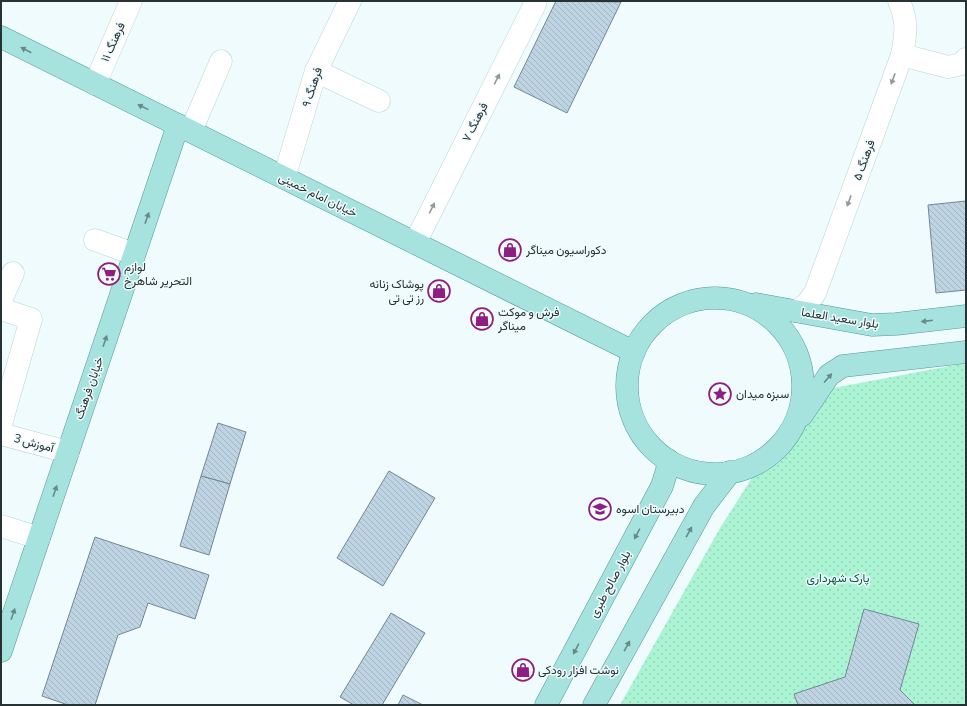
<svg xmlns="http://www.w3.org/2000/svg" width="967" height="706" font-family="Commissioner,Vazirmatn,sans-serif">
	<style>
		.park { fill: url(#park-dots) }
		.building { fill: url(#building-back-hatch); stroke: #728794 }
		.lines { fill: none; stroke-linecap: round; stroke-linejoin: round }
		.minor-casing { stroke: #b9d5db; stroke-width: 23 }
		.major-casing { stroke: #539995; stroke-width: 23 }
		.minor { stroke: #fff; stroke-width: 22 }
		.major { stroke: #a6e3df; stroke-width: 22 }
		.oneway { fill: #668a8a }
		.oneway2 { fill: #93989a }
		.labels { text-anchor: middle; stroke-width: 3; stroke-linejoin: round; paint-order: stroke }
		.street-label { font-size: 12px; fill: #273234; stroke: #effbfd }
		.poi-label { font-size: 12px; fill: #273234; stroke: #effbfd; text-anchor: start }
		.park-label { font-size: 12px; fill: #075b40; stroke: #effbfd }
	</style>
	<defs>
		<pattern id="park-dots" width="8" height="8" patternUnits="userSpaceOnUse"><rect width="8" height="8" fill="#aaf4d3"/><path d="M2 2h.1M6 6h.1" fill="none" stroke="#92d2b6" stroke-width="1.8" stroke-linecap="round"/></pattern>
		<pattern id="building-back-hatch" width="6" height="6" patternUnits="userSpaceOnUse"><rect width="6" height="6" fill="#bed4e3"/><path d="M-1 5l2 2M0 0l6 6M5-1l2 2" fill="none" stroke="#a3b6c3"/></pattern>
	</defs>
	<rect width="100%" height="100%" fill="#effbfd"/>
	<polygon class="park" points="966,363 966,705 620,705 720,528 764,459 798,415 812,392"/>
	<g class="building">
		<polygon points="556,1 621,2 567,113 514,87"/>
		<polygon points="966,201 966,290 936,293 928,205"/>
		<polygon points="218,423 246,432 230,484 201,476"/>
		<polygon points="389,471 435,498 383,586 337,558"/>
		<polygon points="201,476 230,484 209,555 180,546"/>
		<polygon points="95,537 209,575 195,619 148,603 140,627 118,635 95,705 68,705 42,696"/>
		<polygon points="864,609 919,624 900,690 915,705 798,705 794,694 845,677"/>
		<polygon points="391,613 425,633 382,705 354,705 340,697"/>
		<polygon points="403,695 423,705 398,705"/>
	</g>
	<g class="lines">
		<g class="minor-casing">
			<g id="minor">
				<polyline points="902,55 948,67 962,64 966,59"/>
				<polyline points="316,71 379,101"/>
				<polyline points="95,84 131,1"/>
				<polyline points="191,131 221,61"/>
				<polyline points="284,178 316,71 350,1"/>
				<polyline points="95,240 134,254"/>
				<polyline points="415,243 535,4 534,1"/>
				<polyline points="1,300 13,273"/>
				<polyline points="1,309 31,319 1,424"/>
				<path d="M 796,311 L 806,305 L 815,293 L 902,55 C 906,33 908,22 899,1"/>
				<polyline points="1,434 68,452"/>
				<polyline points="1,526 39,538"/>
			</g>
		</g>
		<g class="major-casing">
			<g id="major">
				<polyline points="1,37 634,352"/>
				<circle cx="715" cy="386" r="88"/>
				<polyline points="756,304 872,325 896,324 966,316"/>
				<polyline points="802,415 829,375 843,366 966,352"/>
				<polyline points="1,651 178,125"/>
				<polyline points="546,705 662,486 667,470 668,460"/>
				<polyline points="594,705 704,506 730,472"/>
			</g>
		</g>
		<use href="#minor" class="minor"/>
		<use href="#major" class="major"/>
	</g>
	<defs><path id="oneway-solid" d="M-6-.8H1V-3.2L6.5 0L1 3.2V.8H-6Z"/></defs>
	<g class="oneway">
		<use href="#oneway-solid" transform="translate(26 50) rotate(-153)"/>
		<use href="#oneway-solid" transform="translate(143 107) rotate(-154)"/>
		<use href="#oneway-solid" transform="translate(147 218) rotate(-71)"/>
		<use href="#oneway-solid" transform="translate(927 321) rotate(173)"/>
		<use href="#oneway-solid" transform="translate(105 341) rotate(-71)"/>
		<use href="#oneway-solid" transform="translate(828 378) rotate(-49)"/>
		<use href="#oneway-solid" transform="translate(55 491) rotate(-71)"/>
		<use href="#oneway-solid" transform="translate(689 532) rotate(-61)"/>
		<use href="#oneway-solid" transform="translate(637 534) rotate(118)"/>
		<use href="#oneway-solid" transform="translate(13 614) rotate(-71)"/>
		<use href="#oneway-solid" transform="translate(627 646) rotate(-61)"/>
		<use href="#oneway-solid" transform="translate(576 649) rotate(118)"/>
	</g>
	<g class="oneway2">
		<use href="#oneway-solid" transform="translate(497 79) rotate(-63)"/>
		<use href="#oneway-solid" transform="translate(893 79) rotate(110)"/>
		<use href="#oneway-solid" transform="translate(849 201) rotate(110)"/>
		<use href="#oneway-solid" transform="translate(432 208) rotate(-63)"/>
	</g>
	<defs>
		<g id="shop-ring" transform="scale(1.15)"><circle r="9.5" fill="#effbfd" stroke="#8e1e81" stroke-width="1.5"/><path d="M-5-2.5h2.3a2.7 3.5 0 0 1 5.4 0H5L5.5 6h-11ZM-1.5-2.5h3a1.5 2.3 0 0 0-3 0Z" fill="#8e1e81"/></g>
		<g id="supermarket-ring" transform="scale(1.15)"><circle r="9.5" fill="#effbfd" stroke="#8e1e81" stroke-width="1.5"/><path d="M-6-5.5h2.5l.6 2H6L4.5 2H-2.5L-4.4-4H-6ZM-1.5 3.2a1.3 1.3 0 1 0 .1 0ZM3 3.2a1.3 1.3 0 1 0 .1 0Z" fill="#8e1e81"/></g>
		<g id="sight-ring" transform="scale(1.15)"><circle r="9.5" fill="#effbfd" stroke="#8e1e81" stroke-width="1.5"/><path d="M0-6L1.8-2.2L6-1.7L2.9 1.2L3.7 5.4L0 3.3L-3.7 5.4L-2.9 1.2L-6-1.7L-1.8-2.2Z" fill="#8e1e81"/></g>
		<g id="school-ring" transform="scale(1.15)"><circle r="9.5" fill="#effbfd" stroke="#8e1e81" stroke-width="1.5"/><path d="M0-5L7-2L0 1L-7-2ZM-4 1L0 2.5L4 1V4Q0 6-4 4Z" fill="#8e1e81"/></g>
	</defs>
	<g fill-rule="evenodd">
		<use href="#shop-ring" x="510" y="250"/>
		<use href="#supermarket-ring" x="109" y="274"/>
		<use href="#shop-ring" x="439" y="291"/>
		<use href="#shop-ring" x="482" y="319"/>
		<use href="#sight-ring" x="720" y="394"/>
		<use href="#school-ring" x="600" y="509"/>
		<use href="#shop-ring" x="523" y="670"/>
	</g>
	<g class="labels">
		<g class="street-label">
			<text transform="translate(113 42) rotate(-66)" y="4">فرهنگ ۱۱</text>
			<text transform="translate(312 87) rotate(-72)" y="4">فرهنگ ۹</text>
			<text transform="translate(475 122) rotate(-63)" y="4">فرهنگ ۷</text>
			<text transform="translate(864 160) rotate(-70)" y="4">فرهنگ ۵</text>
			<text transform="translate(318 195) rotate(26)" y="4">خیابان امام خمینی</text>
			<text transform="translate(840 318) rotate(9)" y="4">بلوار سعید العلما</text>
			<text transform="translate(89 388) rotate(-71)" y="4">خیابان فرهنگ</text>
			<text transform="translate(34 443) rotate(15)" y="4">آموزش 3</text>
			<text transform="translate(610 584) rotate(-62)" y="4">بلوار صالح طبری</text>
		</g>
		<g class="poi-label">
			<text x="526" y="254">دکوراسیون میناگر</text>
			<text x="124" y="271">لوازم<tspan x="124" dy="14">التحریر شاهرخ</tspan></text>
			<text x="424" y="288" text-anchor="end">پوشاک زنانه<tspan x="424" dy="14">رز تی تی</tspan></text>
			<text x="498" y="316">فرش و موکت<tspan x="498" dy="14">میناگر</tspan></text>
			<text x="736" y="398">سبزه میدان</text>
			<text x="616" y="513">دبیرستان اسوه</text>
			<text x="538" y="674">نوشت افزار رودکی</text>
		</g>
		<g class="park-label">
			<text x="838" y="582">پارک شهرداری</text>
		</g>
	</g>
	<rect width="967" height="706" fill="none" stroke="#273234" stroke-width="4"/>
</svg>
